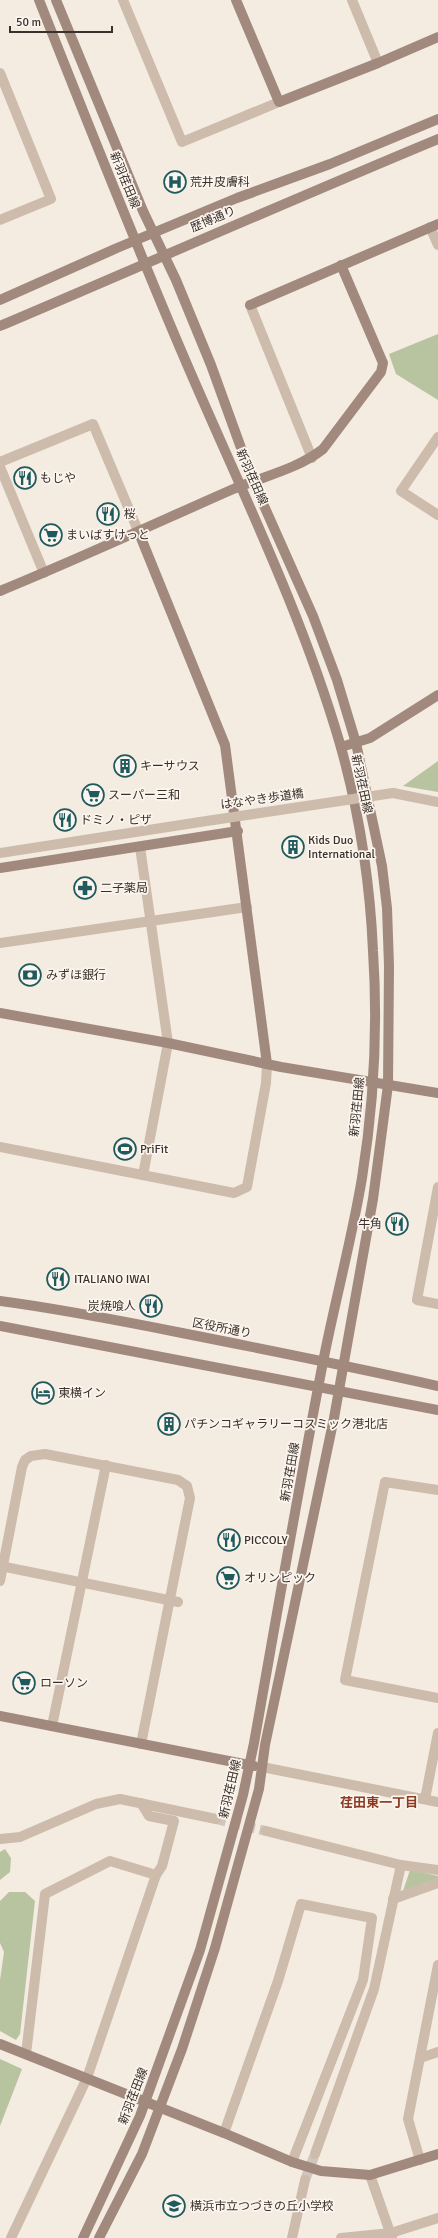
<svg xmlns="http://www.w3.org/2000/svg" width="438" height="2238" font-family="Signika,'Noto Sans JP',sans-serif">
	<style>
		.green { fill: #b8c4a0 }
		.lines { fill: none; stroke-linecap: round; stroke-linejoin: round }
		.street-tunnel { stroke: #cfc6bd; stroke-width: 10; stroke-dasharray: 10 5; stroke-linecap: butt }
		.street { stroke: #cdbbac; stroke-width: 10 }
		.secondary { stroke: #a18a7d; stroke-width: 10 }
		.street-bridge { stroke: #cdbbac; stroke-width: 10 }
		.labels { text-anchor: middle; stroke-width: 3.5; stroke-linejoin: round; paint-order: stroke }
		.street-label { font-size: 12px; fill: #3b302b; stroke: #fbf5ee }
		.poi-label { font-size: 12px; fill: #3b302b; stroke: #fbf5ee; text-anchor: start }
		.neighbourhood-label { font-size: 13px; font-weight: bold; fill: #8c3b22; stroke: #fbf5ee }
	</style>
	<rect width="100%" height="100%" fill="#f4ebe1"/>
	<g class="green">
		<polygon points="438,334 438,400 396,374 389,354"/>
		<polygon points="438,761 438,792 403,786"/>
		<polygon points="5,1849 11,1858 10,1872 0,1880 0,1852"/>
		<polygon points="410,1870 438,1876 438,1878 403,1891"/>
		<polygon points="9,1892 25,1892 35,1901 20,2034 16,2040 0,2031 0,1980 4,1952 0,1943 0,1901"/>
		<polygon points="0,2059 22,2069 0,2126"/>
	</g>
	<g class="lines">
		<g class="street-tunnel">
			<polyline points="216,1819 266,1831"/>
			<polyline points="305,2180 315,2154"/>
		</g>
		<g class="street">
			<polyline points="123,0 182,142 279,102"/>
			<polyline points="352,0 378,63"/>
			<polyline points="0,73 51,199 0,220"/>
			<polyline points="430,227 438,245"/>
			<polyline points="250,305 312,458"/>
			<polyline points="438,437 401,491 438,515"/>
			<polyline points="0,462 93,424 139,533"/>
			<polyline points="0,467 44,573"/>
			<polyline points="393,793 438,802"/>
			<polyline points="140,847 168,1043 143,1175"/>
			<polyline points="0,853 200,822"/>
			<polyline points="0,943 247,907"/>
			<polyline points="0,1147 234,1193 247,1187 266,1083 267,1064"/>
			<polyline points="438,1187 417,1300 438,1304"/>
			<polyline points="438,1490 385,1482 345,1680 438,1698"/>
			<polyline points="0,1566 178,1602"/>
			<polyline points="0,1581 22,1467 25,1460 31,1456 45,1454 178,1480 187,1486 190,1498 141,1744"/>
			<polyline points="52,1726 106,1465"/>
			<polyline points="262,1767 438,1802"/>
			<polyline points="425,1799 438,1733"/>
			<polyline points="141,1803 149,1816 174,1821 162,1866 156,1875"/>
			<polyline points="266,1831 401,1865 438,1870"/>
			<polyline points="0,1839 20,1837 96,1804 120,1799 216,1819"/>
			<polyline points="393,1899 438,1883"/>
			<polyline points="420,2058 438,2052"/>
			<polyline points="224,2133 278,1981 301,1904 372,1918 363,1980 292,2162"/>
			<polyline points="315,2154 374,1989 401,1865"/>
			<polyline points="420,2160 408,2119 438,1965"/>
			<polyline points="370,2175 392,2238"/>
			<polyline points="11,2238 87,2078 156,1875 110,1861 45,1894 26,2054"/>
			<polyline points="292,2238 305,2180"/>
			<polyline points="341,2238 391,2233 438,2218"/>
		</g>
		<g class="secondary">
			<path d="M 39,0 C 86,119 133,238 183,355 C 238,484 301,610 340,744 C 359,811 370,882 373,951 C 378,1027 374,1103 362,1178 C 352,1238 336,1297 324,1357 C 299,1485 277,1614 254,1743 L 243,1795 L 200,1950 L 140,2116 L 83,2238"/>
			<polyline points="56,0 143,211 176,280 211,365 253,481 313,616 337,680 356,743 382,866 387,908 389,966 388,1085 373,1199 334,1418 265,1745 259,1789 215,1948 182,2049 142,2154 99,2238"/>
			<polyline points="236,0 279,102 378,63 438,37"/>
			<polyline points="0,300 117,248 237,198 330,164 438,119"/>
			<polyline points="250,305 438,224"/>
			<path d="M 0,326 C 146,264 291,200 438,139"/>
			<polyline points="139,533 225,745 267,1064"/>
			<path d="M 0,591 C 78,559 154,524 231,490 C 261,477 298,469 323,449 L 381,372 L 383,363 L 341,265"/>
			<polyline points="341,747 370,738 438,695"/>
			<polyline points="0,868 238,831"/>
			<polyline points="0,1013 168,1043 281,1067 438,1093"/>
			<path d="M 0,1301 C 61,1309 122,1321 182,1333 C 268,1350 353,1367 438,1386"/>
			<polyline points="0,1326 438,1410"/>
			<polyline points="0,1716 254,1766"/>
			<polyline points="0,2044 224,2133 292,2162 321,2171 370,2175 438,2154"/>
		</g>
		<polyline class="street-bridge" points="200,822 393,793"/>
	</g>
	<defs>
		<g id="hospital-ring" transform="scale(1.15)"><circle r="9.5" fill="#fbf5ee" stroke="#1f5a5e" stroke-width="1.5"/><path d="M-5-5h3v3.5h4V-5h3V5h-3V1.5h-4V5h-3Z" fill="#1f5a5e"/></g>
		<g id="restaurant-ring" transform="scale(1.15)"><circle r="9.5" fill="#fbf5ee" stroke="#1f5a5e" stroke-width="1.5"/><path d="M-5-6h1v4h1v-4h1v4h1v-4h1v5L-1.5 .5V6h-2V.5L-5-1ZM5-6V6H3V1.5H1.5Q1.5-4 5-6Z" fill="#1f5a5e"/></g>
		<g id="supermarket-ring" transform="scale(1.15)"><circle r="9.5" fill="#fbf5ee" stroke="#1f5a5e" stroke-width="1.5"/><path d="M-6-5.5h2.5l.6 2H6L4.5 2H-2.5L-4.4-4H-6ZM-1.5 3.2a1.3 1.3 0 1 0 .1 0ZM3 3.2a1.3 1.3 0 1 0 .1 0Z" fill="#1f5a5e"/></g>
		<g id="building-ring" transform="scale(1.15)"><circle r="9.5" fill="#fbf5ee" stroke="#1f5a5e" stroke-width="1.5"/><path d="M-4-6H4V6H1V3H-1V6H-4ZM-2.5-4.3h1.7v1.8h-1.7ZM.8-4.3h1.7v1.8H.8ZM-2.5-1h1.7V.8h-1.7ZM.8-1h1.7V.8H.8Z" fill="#1f5a5e"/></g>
		<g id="pharmacy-ring" transform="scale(1.15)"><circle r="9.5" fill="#fbf5ee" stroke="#1f5a5e" stroke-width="1.5"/><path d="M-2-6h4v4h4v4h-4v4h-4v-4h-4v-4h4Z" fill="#1f5a5e"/></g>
		<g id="bank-ring" transform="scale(1.15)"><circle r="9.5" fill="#fbf5ee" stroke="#1f5a5e" stroke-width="1.5"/><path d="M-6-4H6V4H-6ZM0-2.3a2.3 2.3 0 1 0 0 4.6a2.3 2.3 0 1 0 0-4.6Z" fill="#1f5a5e"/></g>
		<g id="stadium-ring" transform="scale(1.15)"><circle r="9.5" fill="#fbf5ee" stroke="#1f5a5e" stroke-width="1.5"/><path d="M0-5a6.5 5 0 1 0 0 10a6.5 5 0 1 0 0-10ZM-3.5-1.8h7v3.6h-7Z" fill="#1f5a5e"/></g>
		<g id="hotel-ring" transform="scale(1.15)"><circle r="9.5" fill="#fbf5ee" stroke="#1f5a5e" stroke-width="1.5"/><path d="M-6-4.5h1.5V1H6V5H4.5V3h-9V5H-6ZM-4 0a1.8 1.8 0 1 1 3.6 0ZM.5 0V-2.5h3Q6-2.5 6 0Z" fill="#1f5a5e"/></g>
		<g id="school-ring" transform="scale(1.15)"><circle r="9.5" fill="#fbf5ee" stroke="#1f5a5e" stroke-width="1.5"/><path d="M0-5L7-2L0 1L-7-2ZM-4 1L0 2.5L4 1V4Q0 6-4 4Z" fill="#1f5a5e"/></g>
	</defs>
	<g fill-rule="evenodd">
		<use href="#hospital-ring" x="175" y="182"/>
		<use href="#restaurant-ring" x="25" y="478"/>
		<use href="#restaurant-ring" x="108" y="514"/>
		<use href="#supermarket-ring" x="51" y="535"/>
		<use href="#building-ring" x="125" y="766"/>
		<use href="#supermarket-ring" x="93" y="795"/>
		<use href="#restaurant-ring" x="65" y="820"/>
		<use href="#building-ring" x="293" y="847"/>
		<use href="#pharmacy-ring" x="85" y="888"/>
		<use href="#bank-ring" x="30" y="975"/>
		<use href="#stadium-ring" x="125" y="1149"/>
		<use href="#restaurant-ring" x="397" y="1224"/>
		<use href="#restaurant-ring" x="58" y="1279"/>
		<use href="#restaurant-ring" x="151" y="1306"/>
		<use href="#hotel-ring" x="43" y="1393"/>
		<use href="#building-ring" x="169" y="1424"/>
		<use href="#restaurant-ring" x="229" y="1540"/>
		<use href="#supermarket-ring" x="228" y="1578"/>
		<use href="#supermarket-ring" x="24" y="1683"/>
		<use href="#school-ring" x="174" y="2206"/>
	</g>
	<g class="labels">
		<g class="street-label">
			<text transform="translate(125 180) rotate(68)" y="4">新羽荏田線</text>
			<text transform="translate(213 219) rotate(-23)" y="4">歴博通り</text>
			<text transform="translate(252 477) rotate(66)" y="4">新羽荏田線</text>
			<text transform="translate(362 784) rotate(78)" y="4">新羽荏田線</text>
			<text transform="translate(262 799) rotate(-8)" y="4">はなやき歩道橋</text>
			<text transform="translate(357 1107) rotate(-84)" y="4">新羽荏田線</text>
			<text transform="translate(222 1328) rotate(11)" y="4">区役所通り</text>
			<text transform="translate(290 1472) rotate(-80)" y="4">新羽荏田線</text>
			<text transform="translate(230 1789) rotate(-77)" y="4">新羽荏田線</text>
			<text transform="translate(133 2096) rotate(-69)" y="4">新羽荏田線</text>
		</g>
		<g class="poi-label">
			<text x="190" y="186">荒井皮膚科</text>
			<text x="40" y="482">もじや</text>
			<text x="124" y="518">桜</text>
			<text x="66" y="539">まいばすけっと</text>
			<text x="140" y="770">キーサウス</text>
			<text x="108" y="799">スーパー三和</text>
			<text x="80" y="824">ドミノ・ピザ</text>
			<text x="308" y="844">Kids Duo<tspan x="308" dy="14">International</tspan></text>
			<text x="100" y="892">二子薬局</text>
			<text x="46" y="979">みずほ銀行</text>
			<text x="140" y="1153">PriFit</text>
			<text x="382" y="1228" text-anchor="end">牛角</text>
			<text x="74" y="1283">ITALIANO IWAI</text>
			<text x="136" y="1310" text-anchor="end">炭焼喰人</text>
			<text x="58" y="1397">東横イン</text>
			<text x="184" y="1428">パチンコギャラリーコスミック港北店</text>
			<text x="244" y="1544">PICCOLY</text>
			<text x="244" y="1582">オリンピック</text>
			<text x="40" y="1687">ローソン</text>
			<text x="190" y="2210">横浜市立つづきの丘小学校</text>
		</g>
		<g class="neighbourhood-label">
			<text x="379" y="1807">荏田東一丁目</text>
		</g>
	</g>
	<path d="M10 26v6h102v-6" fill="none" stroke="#3b302b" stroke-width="2"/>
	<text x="16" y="26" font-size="12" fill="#3b302b" stroke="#fbf5ee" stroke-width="3" paint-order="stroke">50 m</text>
</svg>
